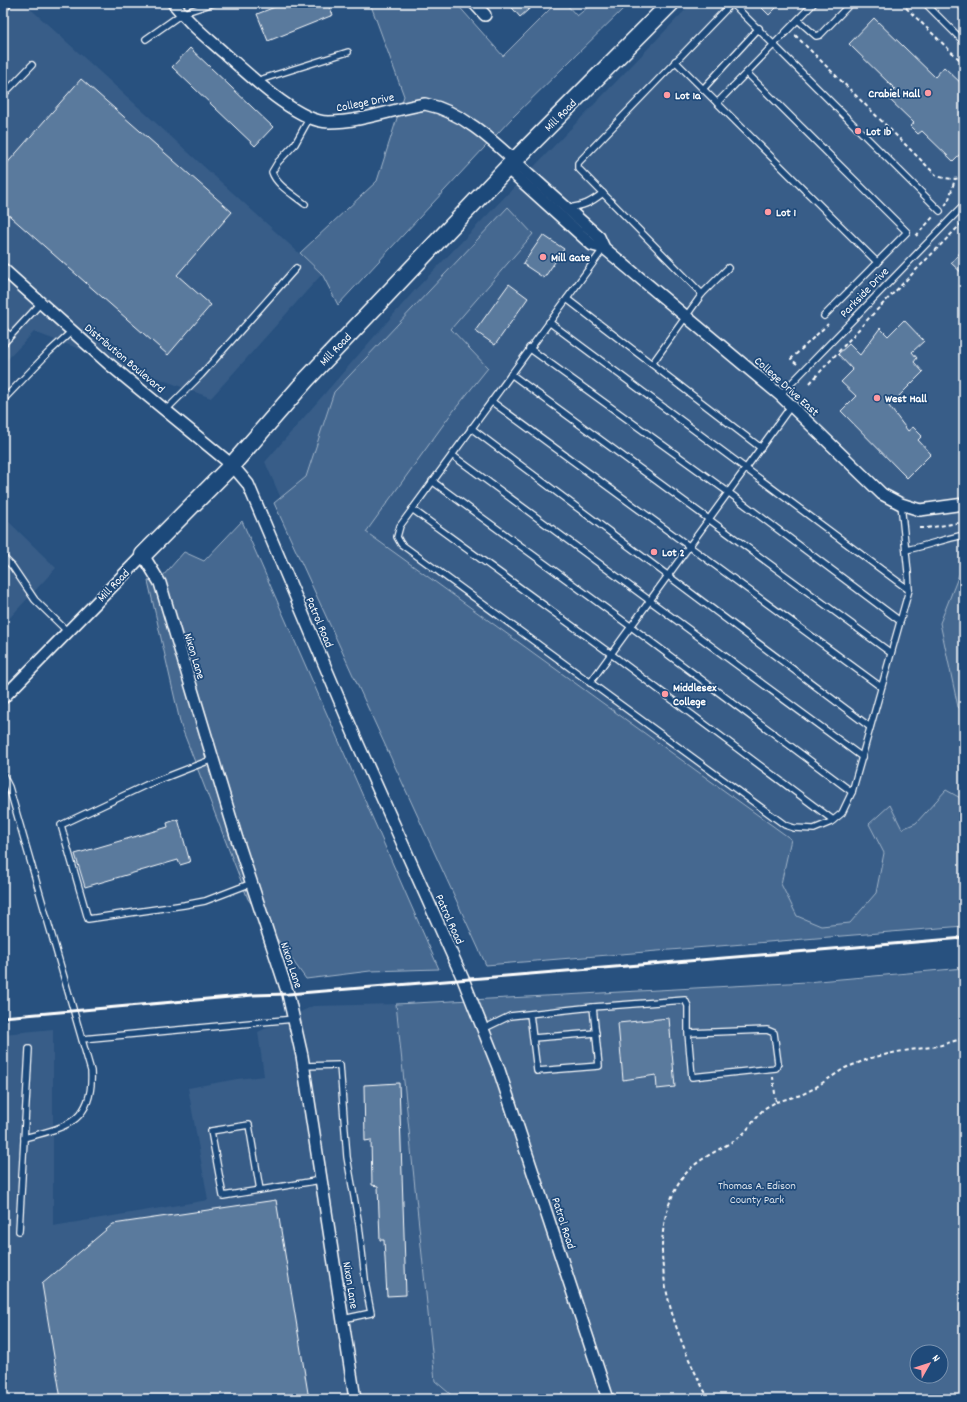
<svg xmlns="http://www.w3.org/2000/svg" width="967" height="1402" font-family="Dekko,sans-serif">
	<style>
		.built { fill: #375d88 }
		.green { fill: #446890; stroke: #a2b4c8; fill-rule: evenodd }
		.building { fill: #5a7a9d; stroke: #fff }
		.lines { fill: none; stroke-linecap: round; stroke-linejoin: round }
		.lane-casing { stroke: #fff; stroke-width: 8 }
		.street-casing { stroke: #fff; stroke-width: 14 }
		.secondary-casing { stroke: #fff; stroke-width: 19 }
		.path { stroke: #fff; stroke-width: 2; stroke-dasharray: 4 3; stroke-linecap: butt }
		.lane { stroke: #1f4a7a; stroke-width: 5.5 }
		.street { stroke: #1f4a7a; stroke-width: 11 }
		.secondary { stroke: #1f4a7a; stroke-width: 16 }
		.rail { stroke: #fff; stroke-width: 3 }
		.poi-dot { fill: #ff9aa2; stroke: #1f4a7a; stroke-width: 1.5 }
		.labels { text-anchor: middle; stroke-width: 3.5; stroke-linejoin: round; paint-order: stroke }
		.poi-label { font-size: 12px; font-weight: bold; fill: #fff; stroke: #1f4a7a; text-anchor: start }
		.street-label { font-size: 12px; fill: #fff; stroke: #1f4a7a }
		.park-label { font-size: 12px; fill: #dae1e9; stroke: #1f4a7a }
	</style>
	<rect width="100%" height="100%" fill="#28517f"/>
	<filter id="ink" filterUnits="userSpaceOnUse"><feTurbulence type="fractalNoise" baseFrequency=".025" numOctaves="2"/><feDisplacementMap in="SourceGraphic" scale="8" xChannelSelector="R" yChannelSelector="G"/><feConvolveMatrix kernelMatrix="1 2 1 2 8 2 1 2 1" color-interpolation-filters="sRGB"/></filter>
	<g filter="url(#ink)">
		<g class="built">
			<polygon points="3,3 24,3 322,274 211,398 34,332 3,364"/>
			<polygon points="692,3 964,3 964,926 692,947 486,965 265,462 414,291"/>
			<polygon points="3,516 56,568 3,625"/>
			<polygon points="396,1004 435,1381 456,1399 3,1399 3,1034 53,1029 53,1226 208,1200 188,1088 237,1079 264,1076 258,1032 313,1006"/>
		</g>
		<g class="green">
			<polygon points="370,3 456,3 503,56 556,3 565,3 577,16 593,3 629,3 511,119 338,305 322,274 300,253 377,181 404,96"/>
			<polygon points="508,207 533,234 451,329 488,368 451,414 366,532 791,839 781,884 797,916 821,926 850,923 876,893 884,853 869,824 890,805 902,829 916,823 946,790 964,800 964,926 486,965 274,503 306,477 334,392"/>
			<polygon points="242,521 439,969 370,971 306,979 248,899 181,726 148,581 162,577 184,552 204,561"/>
			<polygon points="964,562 964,712 958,707 940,623"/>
			<path d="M 964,968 L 964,1399 L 456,1399 L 435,1381 L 396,1004 L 807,982 ZM 917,1352 L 941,1352 L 941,1376 L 917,1376 Z"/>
		</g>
		<g class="building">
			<polygon points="285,3 328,3 333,15 268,41 257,14"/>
			<polygon points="508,3 536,3 520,17"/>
			<polygon points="757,3 781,3 769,15"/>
			<polygon points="874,18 935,77 944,67 964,86 964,150 953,161 922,131 918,134 910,126 914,123 887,97 895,89 849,44"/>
			<polygon points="190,48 273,127 255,146 172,67"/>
			<polygon points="81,79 232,212 177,275 211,305 168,355 3,210 3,168"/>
			<polygon points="543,235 564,249 544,278 523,264"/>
			<polygon points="964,248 964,275 951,263"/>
			<polygon points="509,284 528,298 495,345 475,331"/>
			<polygon points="904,320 924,341 912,352 917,358 914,362 923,372 899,396 902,399 897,404 894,401 889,406 908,431 913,427 922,436 918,440 931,454 907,478 841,411 856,396 841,382 853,370 838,354 849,344 860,355 880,328 888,336"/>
			<polygon points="178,819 190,862 180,865 178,860 85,887 75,854 168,827 167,823"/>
			<polygon points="669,1018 675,1087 657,1089 656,1075 623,1080 618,1023"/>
			<polygon points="399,1083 406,1295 387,1296 384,1240 380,1240 378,1186 372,1185 371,1140 365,1141 364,1085"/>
			<polygon points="276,1200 309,1399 61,1399 42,1284 113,1224"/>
		</g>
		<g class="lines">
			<g class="lane-casing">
				<g id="lane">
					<polyline points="732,3 940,211"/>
					<polyline points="925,3 964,42"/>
					<polyline points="3,10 7,6"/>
					<polyline points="798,20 816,36 820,35 851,3"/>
					<polyline points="146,39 183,13 214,3"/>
					<polyline points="675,61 878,263"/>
					<polyline points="747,73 907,232 824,316"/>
					<polyline points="256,81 348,52"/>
					<polyline points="703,89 759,28"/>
					<polyline points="3,95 32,65"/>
					<polyline points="717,103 814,3"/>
					<path d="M 305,204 C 294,195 276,185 272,172 L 278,162 L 295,144 L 310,117"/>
					<path d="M 567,208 C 584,206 590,203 603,193"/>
					<polyline points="604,248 400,526 397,537 401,544 785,825 794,828 814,829 831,822 842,813 852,792 909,590 908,572 901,504"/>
					<polyline points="702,294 578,168 578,163 732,3"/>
					<polyline points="567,299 761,448"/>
					<polyline points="549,322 909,590"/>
					<polyline points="3,329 10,336"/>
					<polyline points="3,344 41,303"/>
					<polyline points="529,348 728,492 900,621"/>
					<polyline points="652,364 702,294 728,268"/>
					<polyline points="511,374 891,653"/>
					<polyline points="780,395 964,205"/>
					<polyline points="3,400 49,352 72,331"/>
					<polyline points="491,401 881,687"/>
					<polyline points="166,410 201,375 296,268"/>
					<polyline points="471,428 870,727"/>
					<polyline points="452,455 862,757"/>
					<polyline points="432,481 630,626 852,792"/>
					<polyline points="412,509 611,654 833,820"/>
					<path d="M 906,550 C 926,546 944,539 964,535"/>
					<polyline points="3,557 12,566 35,600 68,632"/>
					<polyline points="590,683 791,406"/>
					<polyline points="213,759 146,785 61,825 88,919 184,905 205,901 252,883"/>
					<path d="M 3,775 L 9,787 L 91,1071 C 94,1122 66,1127 24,1138"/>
					<polyline points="593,1007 685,1000 688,1006 688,1033 692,1077 776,1068 778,1063 774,1033 767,1030 688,1033"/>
					<polyline points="483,1029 510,1016 593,1007 599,1066 537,1071 530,1014"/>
					<polyline points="533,1038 596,1033"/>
					<polyline points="82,1039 294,1019"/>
					<polyline points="303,1066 340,1065 347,1157 359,1225 366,1287 371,1313 343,1319"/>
					<polyline points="260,1190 249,1125 211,1131 223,1196 321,1180"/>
					<polyline points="19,1231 29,1049"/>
				</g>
			</g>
			<g class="street-casing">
				<g id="street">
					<path d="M 173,3 C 179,10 185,17 192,24 C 202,34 213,43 223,52 C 246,72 298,123 329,122 C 362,122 393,109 425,104 C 466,112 499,147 530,175 C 553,196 576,216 599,237 L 604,248 L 780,395 L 882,494 L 901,504 L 920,510 L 964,504"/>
					<polyline points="474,3 485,15"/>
					<polyline points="507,168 592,245 604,248"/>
					<polyline points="3,269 109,364 232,465 248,484 358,744 463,979 498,1067 608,1399"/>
					<polyline points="3,698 143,555 160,583 237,839 288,994 302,1056 355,1399"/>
				</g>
			</g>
			<g class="secondary-casing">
				<polyline id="secondary" points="143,555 232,465 306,380 507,168 671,3"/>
			</g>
			<g class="path">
				<polyline points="901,3 964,64"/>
				<path d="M 795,35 L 937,176 C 946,179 955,180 964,177"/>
				<polyline points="945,206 949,199 955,179"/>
				<polyline points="916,236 933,217"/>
				<polyline points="797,364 791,359 828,324"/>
				<polyline points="810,383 869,318 964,221"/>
				<polyline points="920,528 927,528 964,522"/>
				<polyline points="776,1102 801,1095 813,1089 845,1068 871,1058 897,1052 938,1046 964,1038"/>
				<path d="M 709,1399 C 675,1339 639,1244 681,1180 C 694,1159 720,1151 739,1137 C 749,1130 753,1120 761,1112 C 765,1107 771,1105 776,1102 L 773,1077"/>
			</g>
			<use href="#lane" class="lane"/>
			<use href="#street" class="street"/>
			<use href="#secondary" class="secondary"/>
			<polyline class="rail" points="3,1017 253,995 288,994 964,938"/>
		</g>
	</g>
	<g class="poi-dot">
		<circle cx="928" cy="93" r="4"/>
		<circle cx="667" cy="95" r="4"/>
		<circle cx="858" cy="131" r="4"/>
		<circle cx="768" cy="212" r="4"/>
		<circle cx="543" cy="257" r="4"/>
		<circle cx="877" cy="398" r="4"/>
		<circle cx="654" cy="552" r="4"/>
		<circle cx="665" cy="694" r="4"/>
	</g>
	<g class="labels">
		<g class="poi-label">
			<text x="920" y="97" text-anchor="end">Crabiel Hall</text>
			<text x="675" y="99">Lot 1a</text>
			<text x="866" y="135">Lot 1b</text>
			<text x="776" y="216">Lot 1</text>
			<text x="551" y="261">Mill Gate</text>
			<text x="885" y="402">West Hall</text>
			<text x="662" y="556">Lot 2</text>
			<text x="673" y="691">Middlesex<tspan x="673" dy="14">College</tspan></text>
		</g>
		<g class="street-label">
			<text transform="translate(365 102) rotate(-11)" y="4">College Drive</text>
			<text transform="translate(560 115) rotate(-45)" y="4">Mill Road</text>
			<text transform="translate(864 292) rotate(-46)" y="4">Parkside Drive</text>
			<text transform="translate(335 349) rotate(-46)" y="4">Mill Road</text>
			<text transform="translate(125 358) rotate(40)" y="4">Distribution Boulevard</text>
			<text transform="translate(787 386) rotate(42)" y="4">College Drive East</text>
			<text transform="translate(113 585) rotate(-46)" y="4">Mill Road</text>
			<text transform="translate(320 622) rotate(67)" y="4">Patrol Road</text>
			<text transform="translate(195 656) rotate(73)" y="4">Nixon Lane</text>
			<text transform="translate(450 919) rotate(66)" y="4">Patrol Road</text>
			<text transform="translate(292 965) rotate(72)" y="4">Nixon Lane</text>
			<text transform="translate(564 1223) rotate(72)" y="4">Patrol Road</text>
			<text transform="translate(351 1285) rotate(81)" y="4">Nixon Lane</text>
		</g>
		<g class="park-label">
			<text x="757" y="1189">Thomas A. Edison<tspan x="757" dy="14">County Park</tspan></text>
		</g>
	</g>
	<rect width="967" height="1402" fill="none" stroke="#1f4a7a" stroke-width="16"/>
	<rect x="8" y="8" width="951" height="1386" fill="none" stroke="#fff" stroke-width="1.5" filter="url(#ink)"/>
	<g transform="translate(929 1364) rotate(51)"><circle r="19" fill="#1f4a7a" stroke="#7992af"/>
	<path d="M0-3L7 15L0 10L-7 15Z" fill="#ff9aa2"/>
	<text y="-6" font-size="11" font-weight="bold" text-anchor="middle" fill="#ffffff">N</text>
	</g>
</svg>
